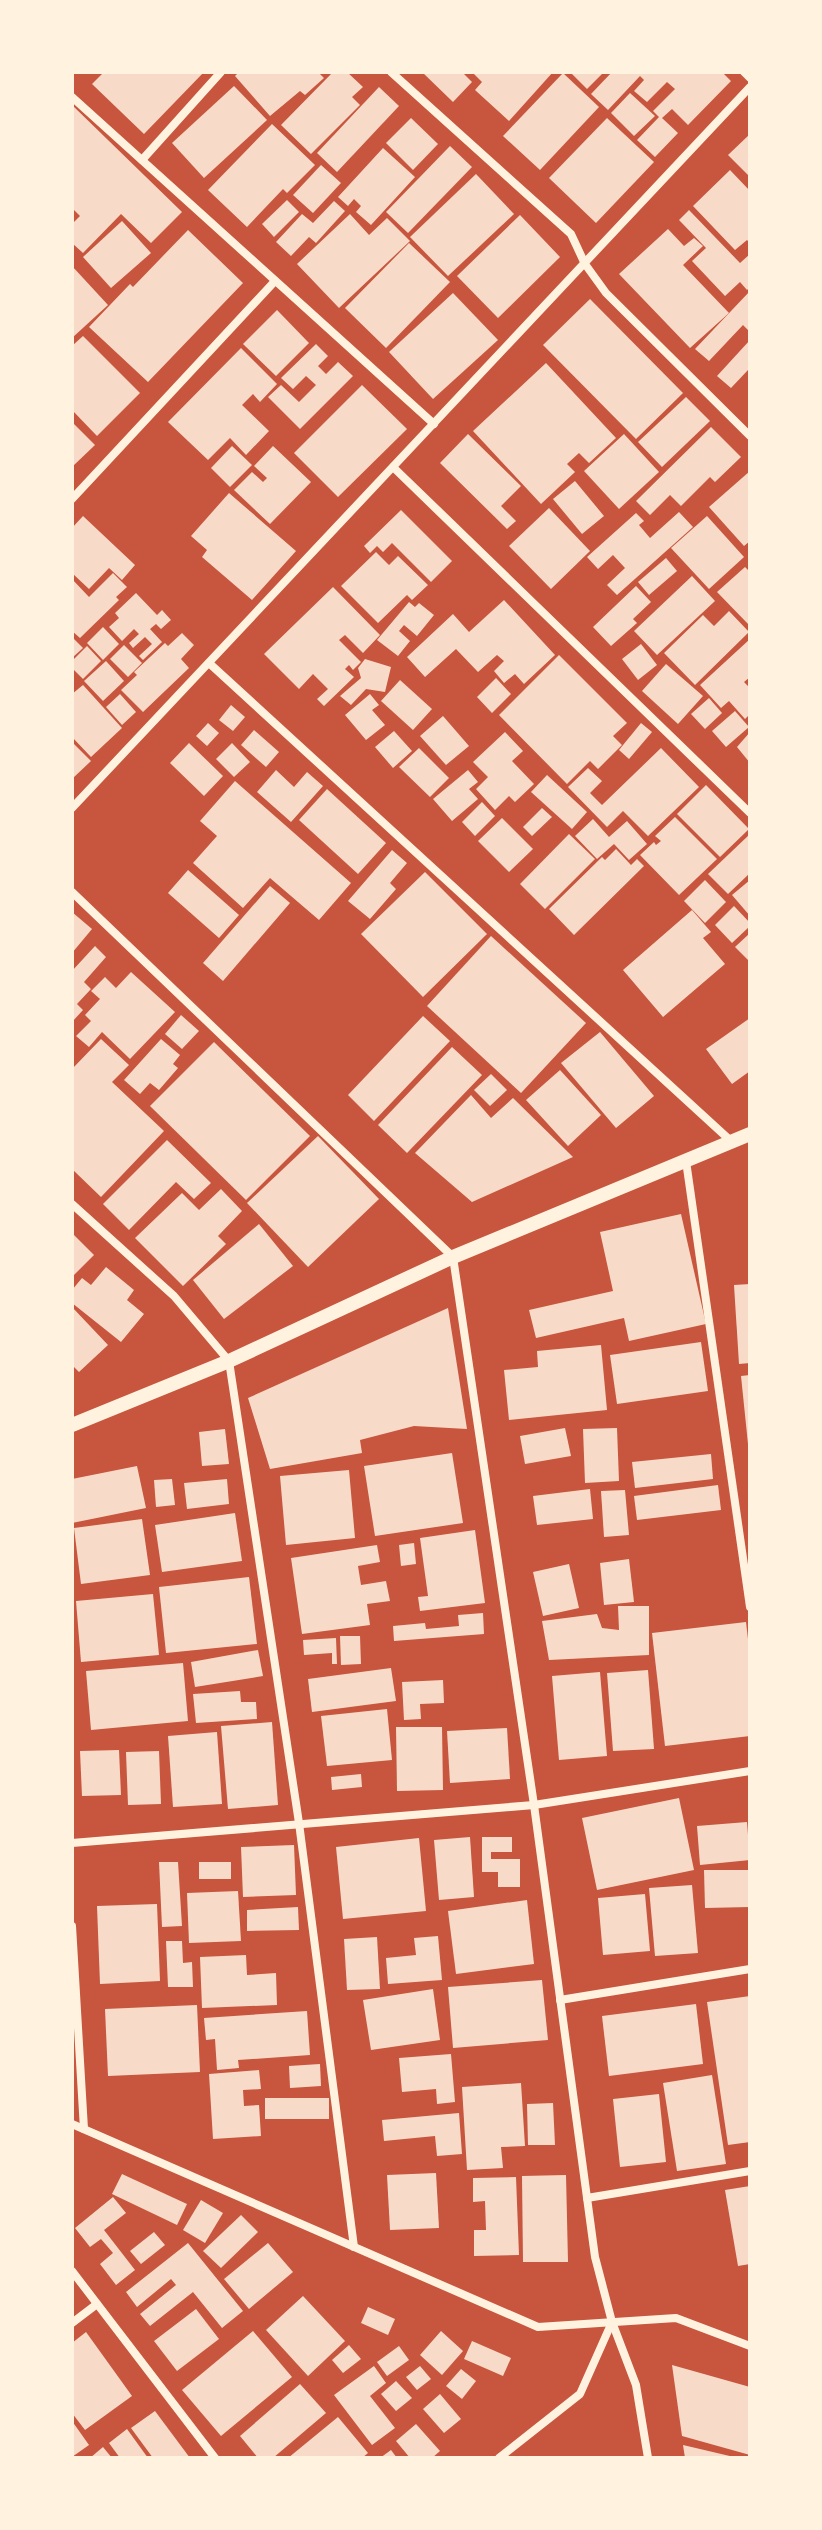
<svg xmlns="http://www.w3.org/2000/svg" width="822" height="2530" font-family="'Fira Sans',sans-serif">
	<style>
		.building { fill: #f7dbc8 }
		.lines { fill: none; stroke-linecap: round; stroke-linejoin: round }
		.minor { stroke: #fff3e0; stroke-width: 8 }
		.tertiary { stroke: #fff3e0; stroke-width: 14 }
	</style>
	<rect width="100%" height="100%" fill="#c8553d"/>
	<g class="building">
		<polygon points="104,72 204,72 144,134 92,84"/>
		<polygon points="239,72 318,72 324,78 305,95 300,91 270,116 235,76"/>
		<polygon points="333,72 347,72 363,87 352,97 360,105 311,154 281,125"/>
		<polygon points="422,72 462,72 472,82 453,102"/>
		<polygon points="472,72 553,72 509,121 475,90 482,82"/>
		<polygon points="570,72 604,72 587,89"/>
		<polygon points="612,72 722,72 731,81 688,125 672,109 662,118 678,133 655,157 637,140 659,117 653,111 675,89 667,82 647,102 634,91 644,80 640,76 608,110 591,94"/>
		<polygon points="563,73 599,107 540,170 503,136"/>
		<polygon points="234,86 267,120 204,178 172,143"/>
		<polygon points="379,87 399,106 337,172 317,153"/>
		<polygon points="630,93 655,116 634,136 611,113"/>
		<polygon points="72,105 182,212 151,243 121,214 83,253 72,243 72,224 80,216 72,208"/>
		<polygon points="411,118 438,144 413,170 386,143"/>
		<polygon points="607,118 654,162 596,223 549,178"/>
		<polygon points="272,124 315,165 287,193 283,189 247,227 208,190"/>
		<polygon points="750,134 750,177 728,155"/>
		<polygon points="450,146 472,167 408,233 386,212"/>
		<polygon points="383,148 415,177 371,225 356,212 361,206 354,199 348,206 338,197"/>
		<polygon points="321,165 341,183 313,213 293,195"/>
		<polygon points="730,170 750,191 750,243 747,240 735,250 693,206"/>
		<polygon points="476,174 514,214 448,276 410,237"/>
		<polygon points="287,200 299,212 274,237 262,224"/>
		<polygon points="334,201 345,211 316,243 309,237 291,256 276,242 302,214 313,223"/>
		<polygon points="689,210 740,263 750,254 750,287 747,290 740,282 725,296 692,261 706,248 679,220"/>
		<polygon points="350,214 369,235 387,218 410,241 339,308 297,264"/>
		<polygon points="520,215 560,257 498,318 457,276"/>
		<polygon points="122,221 151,253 111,288 83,257"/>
		<polygon points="668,229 684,246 694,238 703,246 683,265 729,313 690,348 619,274"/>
		<polygon points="188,230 243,283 148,382 89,327 130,284 133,287"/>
		<polygon points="409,243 450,282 386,348 345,308"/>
		<polygon points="72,266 108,305 72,338"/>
		<polygon points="750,291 750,332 743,325 709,361 695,349"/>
		<polygon points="453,293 498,340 433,399 389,352"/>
		<polygon points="590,299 683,393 636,439 543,345"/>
		<polygon points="277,310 309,343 276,376 243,344"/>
		<polygon points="83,336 140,393 97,436 72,410 72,346"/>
		<polygon points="750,340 750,372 748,370 731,388 717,376"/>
		<polygon points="316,344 328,356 318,366 326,374 338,362 353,376 300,429 268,397 281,385 299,402 316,385 306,376 293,389 281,378"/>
		<polygon points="241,348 277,384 260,402 253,394 242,405 269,431 246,455 230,438 208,460 168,422"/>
		<polygon points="546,363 616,438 589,463 579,453 567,464 575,472 541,504 473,431"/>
		<polygon points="362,385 407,429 338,497 294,453"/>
		<polygon points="686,397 710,421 662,467 638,442"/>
		<polygon points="72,422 95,445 72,467"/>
		<polygon points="711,427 741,457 715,482 710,477 681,506 670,495 650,515 636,501"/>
		<polygon points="468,434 521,486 501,506 516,521 507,529 440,463"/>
		<polygon points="624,434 659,472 619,509 584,471"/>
		<polygon points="232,446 252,465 230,487 211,468"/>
		<polygon points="273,446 311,482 270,524 234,490 252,472 263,482 267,478 254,466"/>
		<polygon points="750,471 750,541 744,546 709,507"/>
		<polygon points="575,481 604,516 582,534 553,499"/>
		<polygon points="229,493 296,551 252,600 202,557 207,550 191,536"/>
		<polygon points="549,508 590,551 551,589 509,546"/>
		<polygon points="401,510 452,561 431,582 392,543 383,552 377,546 370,553 364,546"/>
		<polygon points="679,512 693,527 617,595 607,585 625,568 613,555 598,569 587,557 636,513 644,521 639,525 650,538"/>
		<polygon points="83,516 135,565 122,580 109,568 89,589 72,573 72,528"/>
		<polygon points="707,516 744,557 709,589 671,548"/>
		<polygon points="376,552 389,565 398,556 428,585 412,600 407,595 378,623 341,586"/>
		<polygon points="666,558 677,571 649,595 638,582"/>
		<polygon points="745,567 750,572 750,626 717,592"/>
		<polygon points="113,573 127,587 116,597 119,600 80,638 72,631 72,579 89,597"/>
		<polygon points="692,576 715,601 657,655 634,631"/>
		<polygon points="636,586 651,602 633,619 637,623 611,646 593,627"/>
		<polygon points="333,587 380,635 363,653 345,635 339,640 361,662 353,670 349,665 345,669 354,677 324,706 317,699 328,689 313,674 299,689 264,654"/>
		<polygon points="136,593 157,615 162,610 171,620 161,629 156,624 150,629 162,642 143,660 139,656 152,644 145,637 133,648 129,643 139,634 134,629 122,641 109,627 119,618 115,613"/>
		<polygon points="504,600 555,655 524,684 515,674 504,683 494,671 504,661 497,655 478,672 456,649 425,677 407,657 453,614 469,632"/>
		<polygon points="409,602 415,607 419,603 434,615 417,636 404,625 399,631 410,641 398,656 377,640"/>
		<polygon points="729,611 749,632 695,685 664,653 703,615 714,626"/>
		<polygon points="103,627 119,644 103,660 87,643"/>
		<polygon points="182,633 194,645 181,659 189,668 143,712 121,690 137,675 134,672 165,643 168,646"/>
		<polygon points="72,637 83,648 72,658"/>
		<polygon points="750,639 750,677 744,682 750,688 750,714 745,719 729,701 721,708 700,685"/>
		<polygon points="641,644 657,665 638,680 622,659"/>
		<polygon points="124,645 142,663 128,677 110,659"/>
		<polygon points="87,646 101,661 83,679 72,668 72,661"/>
		<polygon points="559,655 627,723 613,736 622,745 598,769 590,761 567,784 499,715"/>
		<polygon points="365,659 391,667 385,692 366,689 351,705 340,696 361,678 358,668"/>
		<polygon points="106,661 124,681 103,701 84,681"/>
		<polygon points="666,664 703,696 678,724 642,691"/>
		<polygon points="496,678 511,694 492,713 477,697"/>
		<polygon points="400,680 432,709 413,730 381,701"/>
		<polygon points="83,685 122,728 91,757 72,737 72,694"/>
		<polygon points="120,694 136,712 122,725 106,707"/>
		<polygon points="370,694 379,705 372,710 385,725 366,740 345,715"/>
		<polygon points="709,698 722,713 705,729 691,714"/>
		<polygon points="231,705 245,717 233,731 219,720"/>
		<polygon points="735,711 749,727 726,747 712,731"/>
		<polygon points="443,716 469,746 446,765 420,736"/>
		<polygon points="208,723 219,733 207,746 196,736"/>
		<polygon points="641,723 652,732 629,759 619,750"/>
		<polygon points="254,730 279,752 266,767 241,745"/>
		<polygon points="394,731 412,751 393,768 375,747"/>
		<polygon points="505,732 523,751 512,761 534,784 515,802 509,796 495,810 476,789 488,777 473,762"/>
		<polygon points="750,732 750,763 737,747"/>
		<polygon points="72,742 91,761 72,779"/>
		<polygon points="189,743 223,776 204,796 170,763"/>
		<polygon points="232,743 250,762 234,777 216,759"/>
		<polygon points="419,748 449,778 430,797 399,767"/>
		<polygon points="661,748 699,787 648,836 623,811 607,827 568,787 588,768 602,781 590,793 602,805"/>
		<polygon points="276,770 294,787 307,772 323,786 291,822 257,792"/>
		<polygon points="468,770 478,782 469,789 478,799 452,821 433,799"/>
		<polygon points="547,775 587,812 572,829 531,792"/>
		<polygon points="235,781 351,883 319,920 270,878 243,908 193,863 217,836 200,821"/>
		<polygon points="706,785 749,829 720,857 677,814"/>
		<polygon points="327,789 386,843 358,874 299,820"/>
		<polygon points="482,802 495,816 475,836 462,822"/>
		<polygon points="542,808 552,817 532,836 523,827"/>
		<polygon points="675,817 717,859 679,895 640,855 654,842 656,845 661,841 655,836"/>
		<polygon points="502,818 533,849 509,872 478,841"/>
		<polygon points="593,819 609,837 627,821 647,844 629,860 614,844 597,859 575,836"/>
		<polygon points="569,834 595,859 545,909 520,884"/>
		<polygon points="750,834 750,873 728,894 708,874"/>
		<polygon points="616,849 631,865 637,859 644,866 574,935 549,909 602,857 605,860"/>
		<polygon points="392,850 407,863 390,883 396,889 370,919 348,901"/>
		<polygon points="188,870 239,915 219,938 168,893"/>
		<polygon points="425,872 487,934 423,997 361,934"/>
		<polygon points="705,880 726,902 705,923 684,901"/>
		<polygon points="750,880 750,916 732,895"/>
		<polygon points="270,886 290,903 223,981 203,963"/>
		<polygon points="734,906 750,923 750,926 732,943 715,925"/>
		<polygon points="692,910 711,932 703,938 725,964 663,1017 623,970"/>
		<polygon points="72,912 92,929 72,953"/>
		<polygon points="750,933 750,962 735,947"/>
		<polygon points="491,936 586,1023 521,1093 427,1006"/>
		<polygon points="95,946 106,957 84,982 91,989 77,1004 83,1010 72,1022 72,971"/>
		<polygon points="131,972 175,1012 130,1059 102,1032 89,1047 76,1036 91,1021 85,1015 100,999 91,991 105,977 116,988"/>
		<polygon points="181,1015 199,1031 182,1049 165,1034"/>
		<polygon points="423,1016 450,1041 374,1121 348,1095"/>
		<polygon points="750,1018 750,1071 732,1084 706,1049"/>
		<polygon points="600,1032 654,1096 616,1128 561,1063"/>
		<polygon points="101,1039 129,1065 112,1082 164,1131 101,1197 72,1169 72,1069"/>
		<polygon points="161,1039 180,1055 173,1064 178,1068 159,1090 150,1083 140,1094 124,1080"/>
		<polygon points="214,1042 310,1136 246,1200 150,1106"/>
		<polygon points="452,1047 482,1075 407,1153 378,1125"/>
		<polygon points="560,1070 601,1115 568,1146 526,1100"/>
		<polygon points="491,1074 507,1090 490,1106 474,1090"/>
		<polygon points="471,1095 491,1118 513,1098 573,1157 472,1202 415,1153"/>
		<polygon points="318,1136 379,1199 308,1267 247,1203"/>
		<polygon points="167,1140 211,1183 194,1199 176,1182 129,1230 103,1204"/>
		<polygon points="221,1189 242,1211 218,1236 226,1244 183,1286 135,1238 182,1193 199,1210"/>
		<polygon points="681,1214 706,1324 629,1341 624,1318 536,1338 529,1310 613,1291 600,1232"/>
		<polygon points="259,1224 293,1266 224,1319 193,1280"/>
		<polygon points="72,1233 94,1255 72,1277"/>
		<polygon points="106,1267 134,1290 127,1300 144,1314 121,1342 72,1303 72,1290 82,1278 91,1285"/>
		<polygon points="750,1284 750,1363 739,1364 734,1285"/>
		<polygon points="72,1307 108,1345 79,1372 72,1365"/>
		<polygon points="448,1308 467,1429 414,1426 360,1440 362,1453 270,1469 248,1398"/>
		<polygon points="701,1342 708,1391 617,1404 610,1355"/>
		<polygon points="601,1345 607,1410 509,1420 504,1370 538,1367 537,1351"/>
		<polygon points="750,1375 750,1444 748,1444 741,1376"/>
		<polygon points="565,1428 571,1456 525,1464 520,1436"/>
		<polygon points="617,1428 619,1481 585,1483 583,1429"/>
		<polygon points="225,1429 229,1464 202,1466 199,1432"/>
		<polygon points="452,1453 463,1523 375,1536 364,1466"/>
		<polygon points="711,1454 713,1479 635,1488 632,1462"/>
		<polygon points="137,1466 146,1508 72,1523 72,1479"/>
		<polygon points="349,1470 355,1538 286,1545 280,1476"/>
		<polygon points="172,1479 175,1505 156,1507 154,1480"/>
		<polygon points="227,1479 229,1504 187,1509 184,1483"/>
		<polygon points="718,1485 721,1510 637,1520 634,1496"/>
		<polygon points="590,1489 593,1519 537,1525 533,1496"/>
		<polygon points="625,1490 629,1535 604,1537 601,1491"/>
		<polygon points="235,1513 242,1561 162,1572 155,1525"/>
		<polygon points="142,1519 150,1575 81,1584 74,1528"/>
		<polygon points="475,1530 485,1603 420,1611 418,1597 428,1596 420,1538"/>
		<polygon points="414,1543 416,1564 401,1566 399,1545"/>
		<polygon points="377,1545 380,1562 358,1566 361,1585 386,1581 390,1601 367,1604 370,1625 302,1634 291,1558"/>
		<polygon points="629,1559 634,1602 604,1605 600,1563"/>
		<polygon points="569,1564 579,1608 543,1616 533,1572"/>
		<polygon points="249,1577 257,1644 166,1653 159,1587"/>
		<polygon points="153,1594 159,1655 81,1662 76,1601"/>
		<polygon points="618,1606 649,1606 649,1655 549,1660 542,1621 597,1614 602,1628 619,1630"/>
		<polygon points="483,1613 484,1634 394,1641 393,1626 425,1623 426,1629 459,1626 458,1615"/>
		<polygon points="746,1622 750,1656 750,1736 665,1746 652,1633"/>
		<polygon points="340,1636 360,1636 361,1664 341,1665"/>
		<polygon points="336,1638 337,1664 332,1664 332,1653 304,1655 303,1640"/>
		<polygon points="258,1650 263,1676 195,1687 191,1662"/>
		<polygon points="183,1663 188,1721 91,1730 86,1671"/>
		<polygon points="391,1668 396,1701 312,1712 308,1679"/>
		<polygon points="648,1670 654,1749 613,1751 607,1673"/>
		<polygon points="600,1672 607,1756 559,1760 552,1676"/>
		<polygon points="443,1680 444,1703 420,1704 421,1719 404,1720 402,1682"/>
		<polygon points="240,1691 241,1702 256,1702 257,1719 196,1723 193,1694"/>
		<polygon points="387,1709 392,1760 327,1766 321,1716"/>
		<polygon points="272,1722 278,1805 228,1809 221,1726"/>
		<polygon points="396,1727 442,1727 443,1790 397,1791"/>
		<polygon points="507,1728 510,1779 450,1783 447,1731"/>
		<polygon points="217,1732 222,1804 173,1807 168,1736"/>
		<polygon points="119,1750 121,1795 82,1796 80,1751"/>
		<polygon points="159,1751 161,1804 128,1805 126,1752"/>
		<polygon points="361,1774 362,1787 332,1790 331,1777"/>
		<polygon points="679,1798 694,1870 597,1890 582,1818"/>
		<polygon points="747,1822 750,1860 700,1865 697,1826"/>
		<polygon points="470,1837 474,1897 439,1900 434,1840"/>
		<polygon points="482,1837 512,1837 512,1852 491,1852 491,1859 520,1859 520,1887 498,1887 498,1872 482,1872"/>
		<polygon points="419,1838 426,1911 343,1919 336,1847"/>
		<polygon points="294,1845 296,1895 243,1897 241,1847"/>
		<polygon points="159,1862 178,1862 182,1926 162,1927"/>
		<rect x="199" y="1862" width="32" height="17"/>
		<polygon points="704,1870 750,1870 750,1907 705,1908"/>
		<polygon points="692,1885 698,1953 655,1956 649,1888"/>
		<polygon points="238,1891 241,1941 189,1943 187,1893"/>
		<polygon points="645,1894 650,1951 603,1955 598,1898"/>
		<polygon points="527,1900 534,1964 456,1974 448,1911"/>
		<polygon points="157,1904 160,1981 100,1984 97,1906"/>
		<polygon points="298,1907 299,1930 247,1931 247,1910"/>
		<polygon points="438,1936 442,1980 388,1984 386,1958 416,1955 414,1938"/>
		<polygon points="377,1937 380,1989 347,1990 344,1939"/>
		<polygon points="166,1941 182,1941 183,1963 192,1962 193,1987 168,1987"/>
		<polygon points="246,1955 247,1975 276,1973 277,2005 202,2008 200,1957"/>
		<polygon points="542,1980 548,2040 453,2048 448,1987"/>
		<polygon points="433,1989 440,2040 371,2050 363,2000"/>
		<polygon points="750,1996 750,2142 728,2145 707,2002"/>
		<polygon points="696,2004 703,2064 609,2076 602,2016"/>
		<polygon points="197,2005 200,2072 108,2076 105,2009"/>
		<polygon points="307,2011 310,2055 238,2060 239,2068 217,2070 215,2039 206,2040 204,2018"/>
		<polygon points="451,2054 455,2102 437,2104 436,2089 402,2092 399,2058"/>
		<polygon points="320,2064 321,2086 290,2088 289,2066"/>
		<polygon points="259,2070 261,2089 243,2090 244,2106 259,2105 261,2136 213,2139 209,2074"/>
		<polygon points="712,2075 726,2164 677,2171 663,2083"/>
		<polygon points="521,2083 525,2146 501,2147 503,2168 467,2170 462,2087"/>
		<polygon points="659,2094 666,2162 620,2167 613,2099"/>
		<rect x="265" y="2098" width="64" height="21"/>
		<polygon points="553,2103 555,2145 528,2145 527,2104"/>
		<polygon points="459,2113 462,2154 437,2156 435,2136 384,2141 382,2120"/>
		<polygon points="436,2173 439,2228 390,2230 387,2175"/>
		<polygon points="122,2174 187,2204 177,2225 112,2194"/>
		<polygon points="566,2175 568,2262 523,2262 522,2176"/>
		<polygon points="516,2177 519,2255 474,2256 474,2230 486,2230 485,2201 473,2202 473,2178"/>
		<polygon points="750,2186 750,2264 738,2266 725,2190"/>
		<polygon points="113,2197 126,2213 104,2230 135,2270 116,2285 100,2264 113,2253 101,2239 90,2247 75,2228"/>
		<polygon points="201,2200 223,2213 205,2243 183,2230"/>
		<polygon points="241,2215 258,2232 221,2268 203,2251"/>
		<polygon points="154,2232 165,2245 141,2264 130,2251"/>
		<polygon points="188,2243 243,2311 222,2328 193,2292 150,2326 140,2314 176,2285 171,2279 137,2307 126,2292"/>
		<polygon points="268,2243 293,2272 249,2309 224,2279"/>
		<polygon points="303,2296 345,2341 308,2376 266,2330"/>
		<polygon points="368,2307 395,2319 388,2335 361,2323"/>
		<polygon points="196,2309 219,2339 177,2371 154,2341"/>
		<polygon points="253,2331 292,2377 221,2436 182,2390"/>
		<polygon points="441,2331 463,2351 442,2375 420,2355"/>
		<polygon points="86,2332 132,2396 85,2430 72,2413 72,2343"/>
		<polygon points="472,2341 511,2358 503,2376 464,2359"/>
		<polygon points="349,2345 361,2359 343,2373 332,2360"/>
		<polygon points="399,2346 409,2360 387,2376 377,2362"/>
		<polygon points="672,2365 750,2387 750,2455 682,2436"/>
		<polygon points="374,2366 386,2383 370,2396 395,2428 372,2445 334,2395"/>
		<polygon points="420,2366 431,2379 417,2390 406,2377"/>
		<polygon points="461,2369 476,2381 462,2399 446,2386"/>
		<polygon points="396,2381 412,2398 396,2411 381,2394"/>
		<polygon points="300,2384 326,2413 273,2458 258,2458 240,2436"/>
		<polygon points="440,2394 461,2419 444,2433 423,2409"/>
		<polygon points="155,2411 190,2458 153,2458 131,2428"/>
		<polygon points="338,2417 368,2453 362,2458 288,2458"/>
		<polygon points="72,2421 89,2445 72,2457"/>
		<polygon points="416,2424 440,2451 432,2458 410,2458 396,2441"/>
		<polygon points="127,2429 148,2458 120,2458 109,2443"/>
		<polygon points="683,2445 734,2457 734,2458 685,2458"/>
		<polygon points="103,2447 112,2458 90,2458"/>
		<polygon points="391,2450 397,2458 380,2458"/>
	</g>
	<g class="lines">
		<g class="minor">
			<polyline points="391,72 571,234 585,264 606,293 750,436"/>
			<polyline points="744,72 750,78"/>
			<polyline points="72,97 434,424"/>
			<polyline points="142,160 221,72"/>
			<polyline points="393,467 750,813"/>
			<polyline points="72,499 275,281"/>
			<polyline points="209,663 732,1142"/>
			<polyline points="72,808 750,87"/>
			<polyline points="72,892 453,1257 534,1805 595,2257 612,2322 580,2394 499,2458"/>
			<polyline points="686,1161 750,1607"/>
			<polyline points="72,1204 174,1296 229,1361 299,1823 354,2247"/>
			<polyline points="72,1843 534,1805 750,1771"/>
			<polyline points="72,1926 84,2129"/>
			<polyline points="560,2000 750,1969"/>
			<polyline points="72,2124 538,2327 676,2318 750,2346"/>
			<polyline points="587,2198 750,2171"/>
			<polyline points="72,2271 215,2458"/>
			<polyline points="612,2322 636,2385 648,2458"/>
			<polyline points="72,2323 97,2304"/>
		</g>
		<polyline class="tertiary" points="72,1425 229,1361 453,1257 750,1134"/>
	</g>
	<rect width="822" height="2530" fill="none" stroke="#fff3e0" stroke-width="148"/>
</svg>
